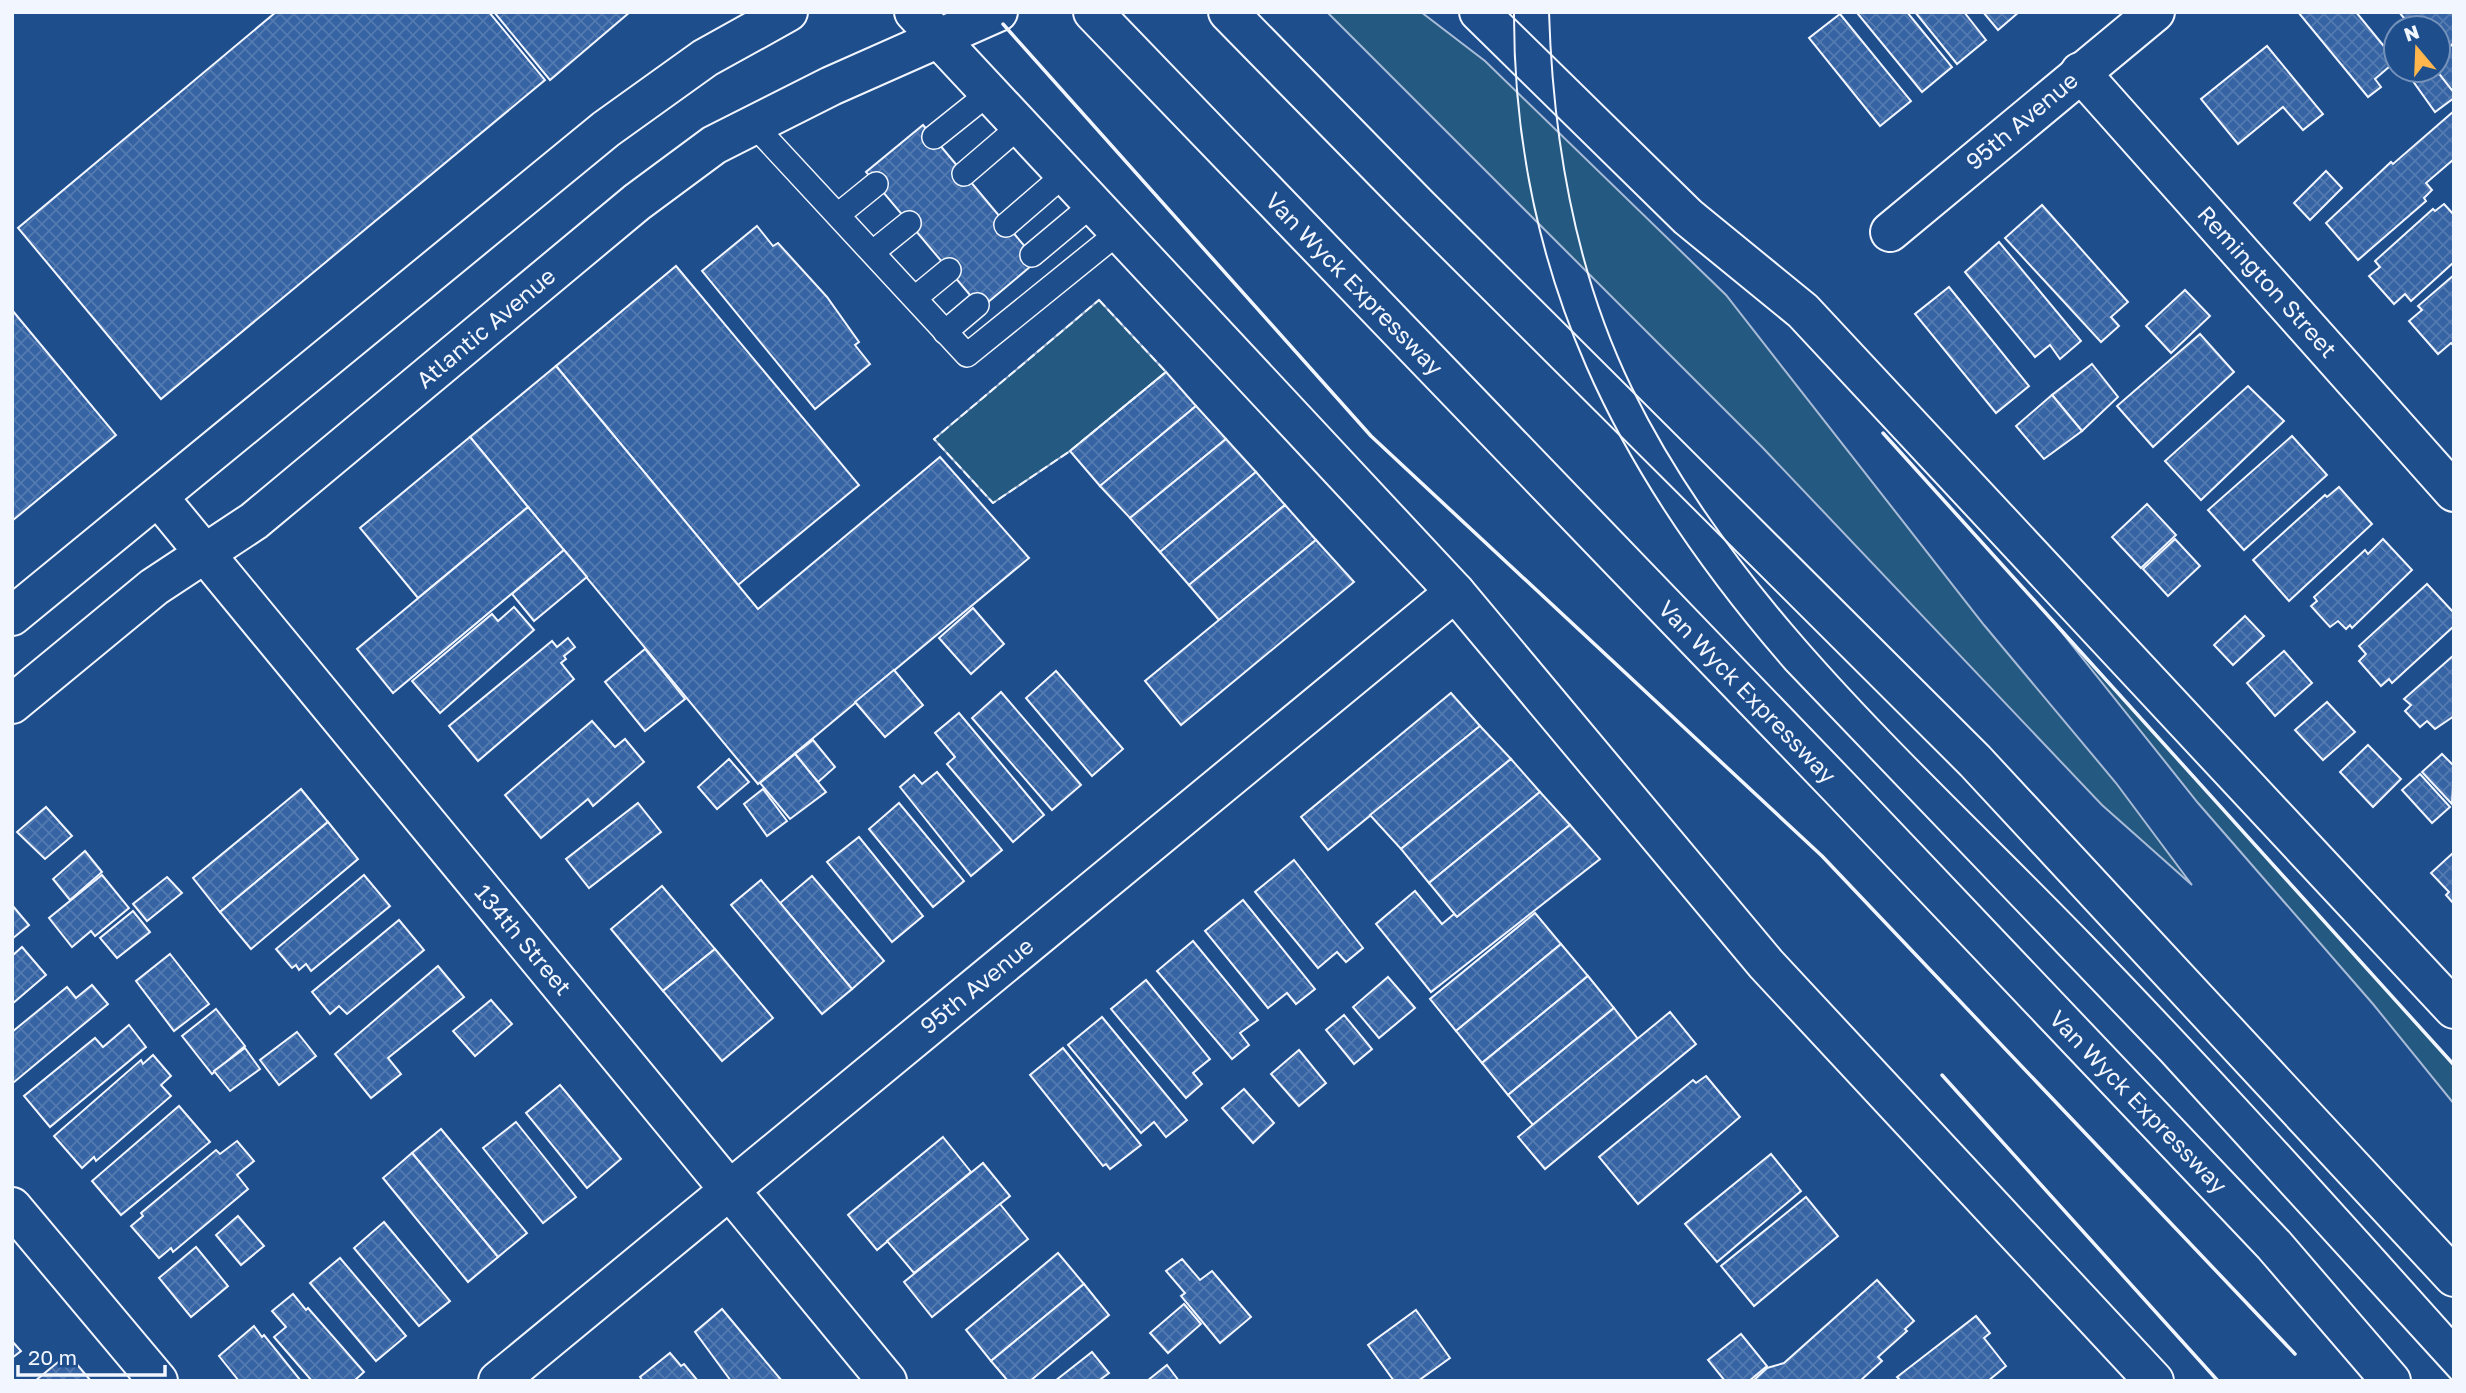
<svg xmlns="http://www.w3.org/2000/svg" width="2466" height="1393" font-family="'Golos Text',sans-serif">
	<style>
		.green { fill: #245a82; stroke: #a8bbd7; stroke-width: 2 }
		.building { fill: url(#building-cross-hatch); stroke: #f2f6ff; stroke-width: 2 }
		.lines { fill: none; stroke-linecap: round; stroke-linejoin: round }
		.service-casing { stroke: #f2f6ff; stroke-width: 26 }
		.minor-casing { stroke: #f2f6ff; stroke-width: 42 }
		.primary-casing { stroke: #f2f6ff; stroke-width: 42 }
		.motorway-casing { stroke: #f2f6ff; stroke-width: 42 }
		.service { stroke: #1f4e8c; stroke-width: 23 }
		.minor { stroke: #1f4e8c; stroke-width: 38 }
		.primary { stroke: #1f4e8c; stroke-width: 38 }
		.motorway { stroke: #1f4e8c; stroke-width: 38 }
		.tram { stroke: #f2f6ff; stroke-width: 2 }
		.fence { stroke: #f2f6ff; stroke-width: 2; stroke-dasharray: 9 3.5; stroke-linecap: butt }
		.wall { stroke: #f2f6ff; stroke-width: 3.5 }
		.labels { text-anchor: middle; stroke-width: 5; stroke-linejoin: round; paint-order: stroke }
		.street-label { font-size: 23px; fill: #f2f6ff; stroke: #1f4e8c }
	</style>
	<defs>
		<pattern id="building-cross-hatch" width="8" height="8" patternUnits="userSpaceOnUse" patternTransform="scale(1.75)"><rect width="8" height="8" fill="#3563a3"/><path d="M0 0l8 8M0 8l8-8" fill="none" stroke="#537ab1"/></pattern>
	</defs>
	<rect width="100%" height="100%" fill="#1f4e8c"/>
	<g class="green">
		<polygon points="1327,12 1421,12 1485,61 1726,295 1984,625 2116,783 2192,885 2102,805 1762,447"/>
		<polygon points="1099,300 1166,372 1070,451 993,503 934,439"/>
		<polygon points="2048,615 2454,1065 2454,1104 2373,1004 2198,803"/>
	</g>
	<g class="building">
		<polygon points="276,12 489,12 545,80 161,399 18,228"/>
		<polygon points="494,12 630,12 550,80"/>
		<polygon points="1860,12 1907,12 1952,67 1922,92 1858,14"/>
		<polygon points="1915,12 1964,12 1986,40 1957,64"/>
		<polygon points="1983,12 2019,12 1998,30"/>
		<polygon points="2298,12 2356,12 2396,61 2375,79 2381,87 2368,97"/>
		<polygon points="2399,12 2454,12 2454,43 2447,49 2438,40 2438,28 2412,28"/>
		<polygon points="1840,14 1911,101 1880,126 1809,38"/>
		<polygon points="2438,40 2447,49 2454,43 2454,93 2436,70"/>
		<polygon points="2267,46 2323,114 2303,130 2283,107 2238,144 2201,99"/>
		<polygon points="2405,70 2436,70 2454,93 2454,98 2435,112"/>
		<polygon points="2454,111 2454,159 2426,183 2432,190 2424,198 2426,201 2358,260 2326,223 2391,162 2393,164"/>
		<polygon points="923,125 1037,261 981,308 866,172"/>
		<polygon points="2326,171 2342,188 2310,220 2294,203"/>
		<polygon points="2444,204 2454,215 2454,262 2411,301 2405,294 2394,304 2369,276 2380,267 2375,261 2433,209 2435,211"/>
		<polygon points="2042,205 2128,302 2111,317 2119,326 2101,342 2005,238"/>
		<polygon points="757,226 773,246 778,243 827,297 859,342 855,345 870,364 815,409 702,271"/>
		<polygon points="1999,242 2081,341 2060,359 2050,345 2035,357 1965,272"/>
		<polygon points="676,266 859,485 738,585 556,366"/>
		<polygon points="2454,275 2454,346 2451,343 2438,354 2409,321 2422,310 2418,306"/>
		<polygon points="1949,287 2029,386 1996,413 1915,314"/>
		<polygon points="2185,290 2210,316 2171,353 2146,326"/>
		<polygon points="12,310 116,435 12,521"/>
		<polygon points="2200,334 2234,372 2153,447 2117,406"/>
		<polygon points="2092,364 2118,397 2082,431 2052,395"/>
		<polygon points="556,366 758,609 940,457 1029,558 758,784 470,437"/>
		<polygon points="1166,372 1196,406 1100,486 1070,451"/>
		<polygon points="2248,386 2284,421 2201,500 2165,461"/>
		<polygon points="2052,395 2082,431 2044,459 2016,426"/>
		<polygon points="1196,406 1226,439 1130,518 1100,486"/>
		<polygon points="2292,436 2327,475 2244,550 2208,510"/>
		<polygon points="470,437 528,507 418,598 360,528"/>
		<polygon points="1226,439 1256,472 1160,552 1130,518"/>
		<polygon points="1256,472 1285,505 1189,585 1160,552"/>
		<polygon points="2339,487 2372,524 2289,601 2253,560 2325,495 2327,497"/>
		<polygon points="2147,504 2176,535 2141,568 2112,537"/>
		<polygon points="1285,505 1316,540 1219,620 1189,585"/>
		<polygon points="528,507 564,550 393,693 357,649"/>
		<polygon points="2175,539 2200,566 2168,596 2143,569"/>
		<polygon points="2383,539 2412,570 2352,628 2350,625 2346,629 2338,621 2330,627 2311,606 2317,601 2314,597 2365,550 2368,554"/>
		<polygon points="1316,540 1354,582 1181,725 1145,681"/>
		<polygon points="564,550 587,577 534,621 512,594"/>
		<polygon points="2427,584 2454,613 2454,626 2392,683 2389,679 2381,686 2359,661 2366,654 2359,646"/>
		<polygon points="514,607 534,630 440,713 412,681 492,614 498,621"/>
		<polygon points="973,608 1004,644 971,674 939,638"/>
		<polygon points="2245,616 2264,636 2233,665 2214,645"/>
		<polygon points="568,638 575,647 564,656 566,659 561,663 574,679 478,761 449,726 552,641 557,647"/>
		<polygon points="645,649 685,699 645,731 605,682"/>
		<polygon points="2284,651 2312,683 2275,716 2247,683"/>
		<polygon points="2454,655 2454,716 2435,729 2427,721 2420,727 2405,711 2411,705 2404,699"/>
		<polygon points="894,670 923,705 885,737 855,702"/>
		<polygon points="1056,671 1123,749 1092,776 1026,698"/>
		<polygon points="1001,692 1081,785 1052,810 972,718"/>
		<polygon points="1451,693 1480,726 1328,850 1301,817"/>
		<polygon points="2327,702 2355,732 2323,760 2295,730"/>
		<polygon points="959,713 1044,815 1013,842 947,764 955,757 935,733"/>
		<polygon points="592,721 615,747 625,739 644,762 593,806 588,799 541,838 505,795"/>
		<polygon points="1480,726 1511,759 1401,849 1370,815"/>
		<polygon points="813,740 835,767 818,782 795,754"/>
		<polygon points="2368,745 2401,779 2373,807 2340,772"/>
		<polygon points="795,754 826,792 790,819 760,783"/>
		<polygon points="2442,754 2454,766 2452,804 2422,772"/>
		<polygon points="729,759 749,782 717,809 698,787"/>
		<polygon points="1511,759 1540,792 1429,883 1401,849"/>
		<polygon points="937,772 1002,850 971,876 900,787 914,775 922,784"/>
		<polygon points="2420,774 2450,807 2432,823 2402,790"/>
		<polygon points="301,789 328,822 220,912 193,878"/>
		<polygon points="763,789 787,821 767,836 744,804"/>
		<polygon points="1540,792 1570,825 1457,917 1429,883"/>
		<polygon points="638,803 661,832 589,888 566,859"/>
		<polygon points="899,803 964,881 933,907 869,829"/>
		<polygon points="46,807 72,836 45,859 17,832"/>
		<polygon points="328,822 358,859 251,949 220,912"/>
		<polygon points="1570,825 1600,859 1431,992 1376,924 1415,891 1442,924 1454,914 1457,917"/>
		<polygon points="859,837 923,916 892,942 827,862"/>
		<polygon points="85,851 102,872 70,900 53,879"/>
		<polygon points="2454,852 2454,904 2446,895 2449,892 2431,873"/>
		<polygon points="1294,860 1363,948 1346,962 1337,952 1318,968 1255,892"/>
		<polygon points="102,875 129,908 95,936 91,931 72,947 49,918"/>
		<polygon points="364,875 390,906 311,971 306,964 299,970 296,965 292,968 276,949"/>
		<polygon points="812,876 884,961 852,989 780,903"/>
		<polygon points="167,877 182,893 147,921 133,904"/>
		<polygon points="761,880 852,989 822,1014 731,905"/>
		<polygon points="662,886 715,949 663,991 611,929"/>
		<polygon points="1243,900 1315,989 1296,1004 1287,993 1268,1008 1205,931"/>
		<polygon points="12,905 29,925 12,939"/>
		<polygon points="133,911 150,932 117,958 100,938"/>
		<polygon points="1535,913 1561,944 1456,1031 1430,999"/>
		<polygon points="399,920 424,950 347,1014 339,1006 330,1014 312,992"/>
		<polygon points="1193,941 1258,1020 1240,1033 1249,1045 1232,1059 1157,971"/>
		<polygon points="1561,944 1588,976 1482,1063 1456,1031"/>
		<polygon points="22,947 46,975 12,1004 12,956"/>
		<polygon points="715,949 773,1018 722,1061 663,991"/>
		<polygon points="170,954 209,1004 174,1031 136,981"/>
		<polygon points="438,966 464,997 388,1058 401,1074 371,1098 335,1054"/>
		<polygon points="1588,976 1614,1008 1508,1095 1482,1063"/>
		<polygon points="1388,977 1415,1008 1379,1038 1353,1007"/>
		<polygon points="1146,980 1210,1059 1193,1073 1202,1084 1186,1098 1111,1009"/>
		<polygon points="92,985 108,1004 13,1083 12,1032 67,987 76,998"/>
		<polygon points="491,1000 512,1024 475,1056 453,1031"/>
		<polygon points="1614,1008 1638,1039 1533,1125 1508,1095"/>
		<polygon points="216,1009 245,1046 212,1074 182,1036"/>
		<polygon points="1670,1012 1696,1044 1545,1169 1518,1137"/>
		<polygon points="1344,1015 1372,1049 1354,1064 1326,1030"/>
		<polygon points="1102,1017 1187,1120 1166,1137 1154,1122 1141,1133 1068,1045"/>
		<polygon points="129,1025 146,1047 50,1127 24,1096 95,1038 103,1047"/>
		<polygon points="297,1032 316,1056 279,1085 260,1060"/>
		<polygon points="245,1048 260,1069 230,1091 214,1071"/>
		<polygon points="1063,1048 1141,1145 1110,1169 1106,1164 1103,1166 1030,1075"/>
		<polygon points="1299,1050 1326,1083 1299,1106 1271,1074"/>
		<polygon points="153,1055 171,1076 161,1085 171,1096 96,1161 94,1157 82,1168 54,1136 141,1060 143,1064"/>
		<polygon points="1706,1076 1740,1117 1638,1204 1599,1157 1693,1080 1696,1083"/>
		<polygon points="560,1085 621,1159 587,1188 526,1113"/>
		<polygon points="1244,1089 1274,1123 1253,1143 1222,1108"/>
		<polygon points="179,1106 210,1142 121,1215 92,1181"/>
		<polygon points="516,1122 576,1197 543,1223 483,1148"/>
		<polygon points="441,1129 527,1233 498,1257 412,1153"/>
		<polygon points="943,1137 971,1172 877,1250 848,1215"/>
		<polygon points="237,1141 254,1161 237,1175 248,1189 173,1252 171,1248 159,1258 131,1226 143,1216 141,1213 216,1150 220,1154"/>
		<polygon points="412,1153 498,1257 468,1282 383,1178"/>
		<polygon points="1771,1154 1801,1191 1717,1262 1685,1224"/>
		<polygon points="983,1163 1010,1196 914,1273 887,1241"/>
		<polygon points="1806,1197 1838,1236 1754,1306 1721,1266"/>
		<polygon points="1000,1204 1028,1239 932,1317 904,1282"/>
		<polygon points="238,1216 264,1246 241,1265 216,1235"/>
		<polygon points="384,1222 450,1301 419,1326 354,1248"/>
		<polygon points="196,1247 228,1286 191,1317 159,1278"/>
		<polygon points="1058,1253 1084,1284 991,1361 966,1330"/>
		<polygon points="340,1258 406,1336 376,1361 310,1283"/>
		<polygon points="1182,1259 1200,1280 1212,1271 1251,1317 1220,1343 1181,1296 1185,1293 1166,1271"/>
		<polygon points="1877,1280 1914,1321 1905,1329 1907,1331 1878,1357 1882,1361 1860,1381 1753,1381 1767,1368 1784,1363"/>
		<polygon points="1084,1284 1109,1315 1030,1381 1008,1381 991,1361"/>
		<polygon points="293,1294 306,1310 308,1308 364,1372 354,1381 312,1381 274,1337 286,1327 272,1311"/>
		<polygon points="1184,1304 1201,1324 1168,1353 1150,1333"/>
		<polygon points="722,1309 782,1381 731,1381 695,1332"/>
		<polygon points="1416,1310 1450,1358 1418,1381 1394,1381 1368,1345"/>
		<polygon points="1976,1316 1990,1333 1984,1338 2006,1366 1988,1381 1901,1381 1897,1377"/>
		<polygon points="254,1326 262,1337 264,1335 301,1381 239,1381 219,1356"/>
		<polygon points="1741,1334 1767,1366 1749,1381 1725,1381 1708,1360"/>
		<polygon points="12,1341 21,1351 12,1358"/>
		<polygon points="1092,1352 1109,1373 1101,1379 1103,1381 1055,1381"/>
		<polygon points="670,1353 681,1366 684,1364 698,1381 643,1381 640,1377"/>
		<polygon points="69,1355 91,1381 35,1381 63,1358"/>
		<polygon points="1167,1365 1179,1381 1147,1381"/>
	</g>
	<g class="lines">
		<g class="service-casing">
			<g id="service">
				<polyline points="753,124 967,355 1119,232"/>
				<polyline points="934,137 989,93"/>
				<polyline points="964,174 1020,126"/>
				<polyline points="839,214 876,184"/>
				<polyline points="1006,225 1065,174"/>
				<polyline points="873,252 909,223"/>
				<polyline points="1032,255 1093,204"/>
				<polyline points="915,298 949,270"/>
				<polyline points="945,332 977,305"/>
			</g>
		</g>
		<g class="minor-casing">
			<g id="minor">
				<polyline points="2080,72 2454,492"/>
				<polyline points="1890,232 2155,12"/>
				<polyline points="159,498 887,1381"/>
				<polyline points="12,1207 158,1381"/>
				<polyline points="498,1381 1455,592"/>
			</g>
		</g>
		<g class="primary-casing">
			<g id="primary">
				<polyline points="914,12 1455,592 1766,964 2154,1381"/>
				<polyline points="1479,12 1688,217 1803,311 2454,1009"/>
				<polyline points="12,616 606,129 705,58 788,12"/>
				<polyline points="12,704 154,587 254,521 637,202 714,145 831,86 998,12"/>
			</g>
		</g>
		<g class="motorway-casing">
			<g id="motorway">
				<polyline points="1093,12 1840,788 2274,1245 2391,1381"/>
				<polyline points="1228,12 1418,206 1975,761 2454,1277"/>
			</g>
		</g>
		<use href="#service" class="service"/>
		<use href="#minor" class="minor"/>
		<use href="#primary" class="primary"/>
		<use href="#motorway" class="motorway"/>
		<g class="tram">
			<path d="M 1514,12 C 1513,274 1617,476 1786,670 L 2161,1061 L 2453,1381"/>
			<path d="M 1549,12 C 1553,141 1575,271 1632,388 C 1737,603 1927,765 2091,935 C 2215,1063 2335,1196 2454,1329"/>
		</g>
		<polygon class="fence" points="1099,300 1166,372 1070,451 993,503 934,439"/>
		<g class="wall">
			<polyline points="1003,24 1371,436 1822,856 2295,1354"/>
			<polyline points="1883,433 2454,1065"/>
			<polyline points="1942,1075 2218,1381"/>
		</g>
	</g>
	<g class="labels">
		<g class="street-label">
			<text transform="translate(2022 121) rotate(-40)" y="8">95th Avenue</text>
			<text transform="translate(2267 282) rotate(48)" y="8">Remington Street</text>
			<text transform="translate(1354 284) rotate(46)" y="8">Van Wyck Expressway</text>
			<text transform="translate(486 328) rotate(-40)" y="8">Atlantic Avenue</text>
			<text transform="translate(1747 692) rotate(46)" y="8">Van Wyck Expressway</text>
			<text transform="translate(523 940) rotate(50)" y="8">134th Street</text>
			<text transform="translate(977 986) rotate(-39)" y="8">95th Avenue</text>
			<text transform="translate(2138 1102) rotate(46)" y="8">Van Wyck Expressway</text>
		</g>
	</g>
	<rect width="2466" height="1393" fill="none" stroke="#f2f6ff" stroke-width="28"/>
	<g transform="translate(2417 49) rotate(341)"><circle r="33" fill="#1f4e8c" stroke="#7391ba" stroke-width="2"/>
	<path d="M0-5L12 26L0 18L-12 26Z" fill="#ffb74d"/>
	<text y="-10" font-size="19" font-weight="bold" text-anchor="middle" fill="#f2f6ff">N</text>
	</g>
	<path d="M18 1365v10h147v-10" fill="none" stroke="#f2f6ff" stroke-width="3.5"/>
	<text x="28" y="1365" font-size="21" fill="#f2f6ff" stroke="#1f4e8c" stroke-width="5" paint-order="stroke">20 m</text>
</svg>
